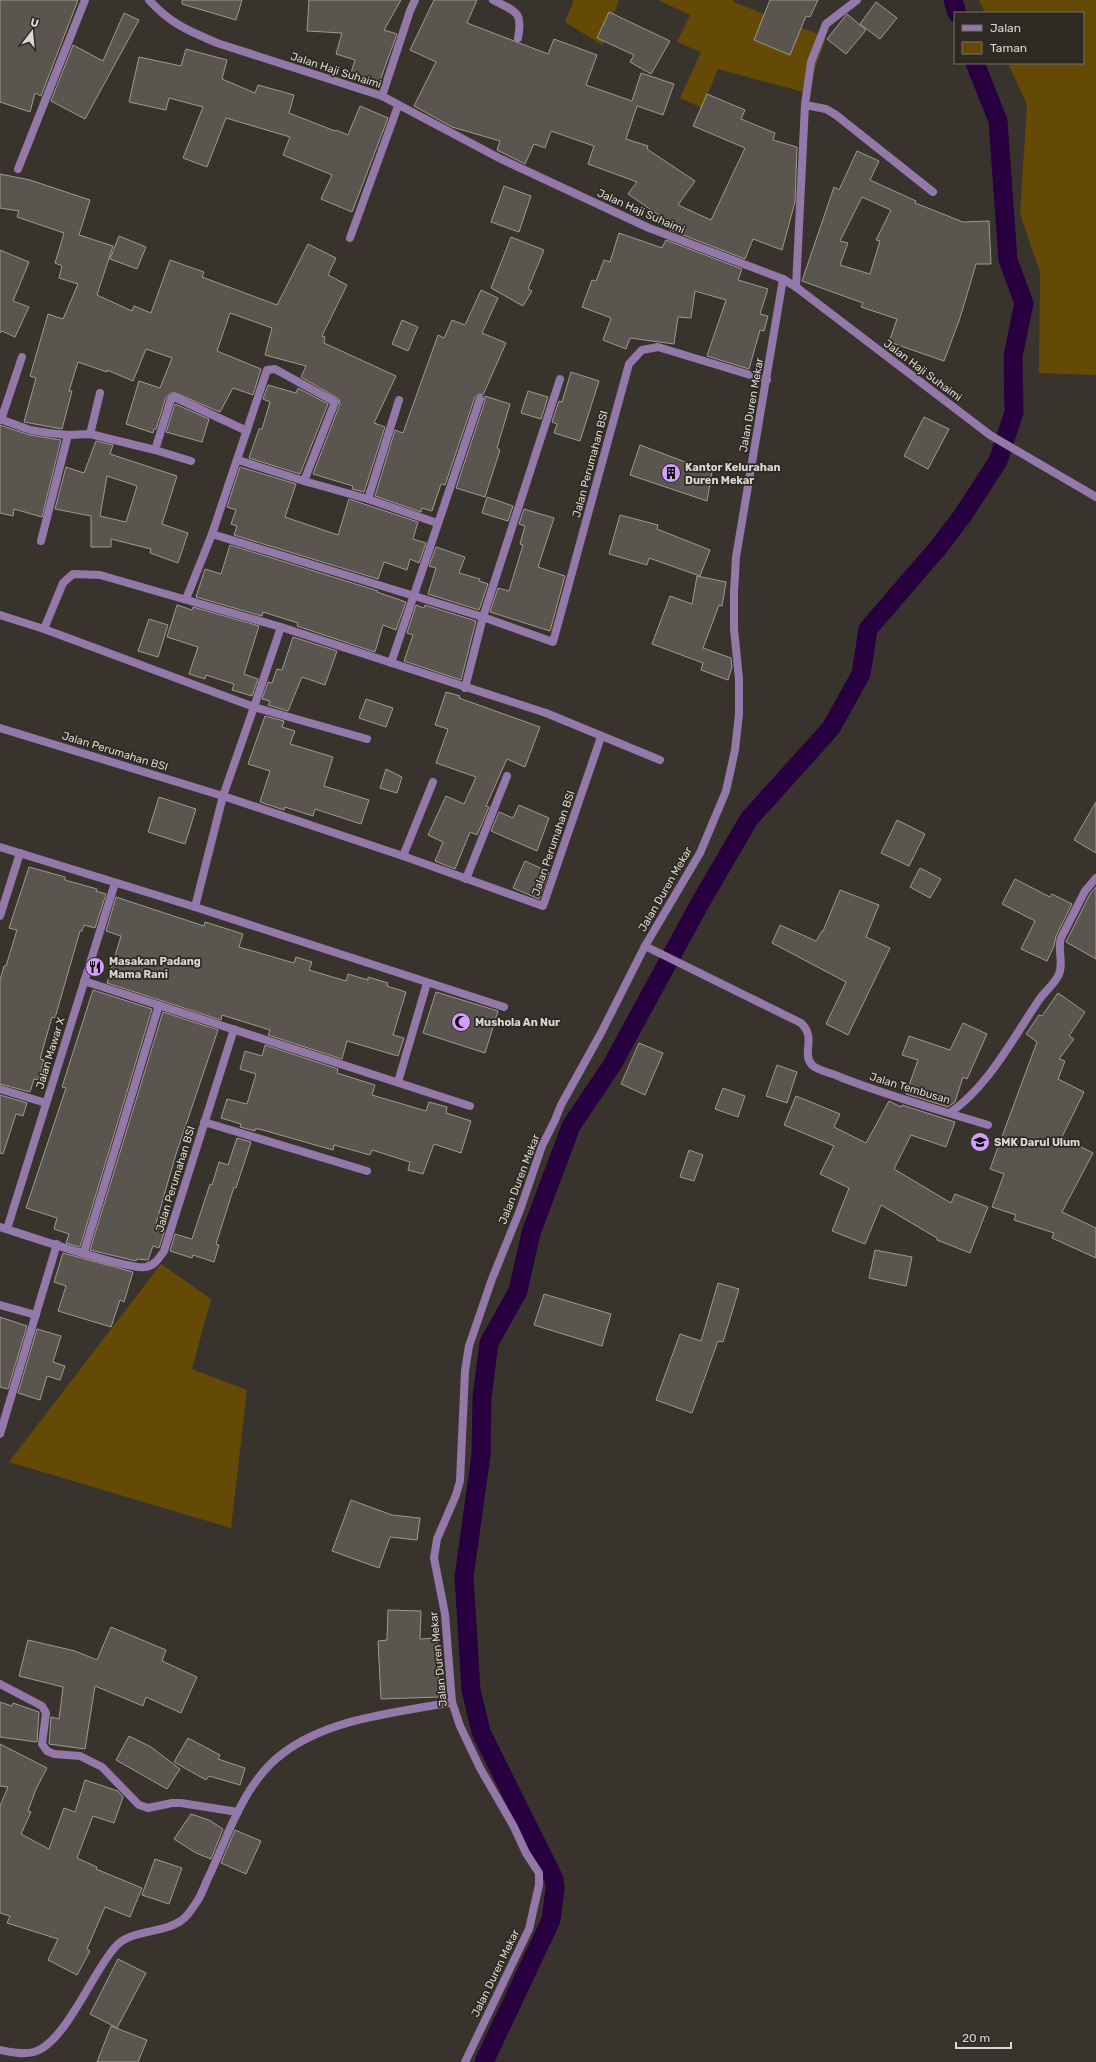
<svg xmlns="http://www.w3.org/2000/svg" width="1096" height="2062" font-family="Rubik,sans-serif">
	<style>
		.green { fill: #654a06 }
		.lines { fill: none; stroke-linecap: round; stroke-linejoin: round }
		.canal { stroke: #28003f; stroke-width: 19 }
		.building { fill: #5a564f; stroke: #9e9991; fill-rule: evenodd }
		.street { stroke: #9378a9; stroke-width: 8 }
		.labels { text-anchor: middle; stroke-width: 3.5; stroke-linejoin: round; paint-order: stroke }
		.street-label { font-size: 11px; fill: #dad8d3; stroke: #2e2a23 }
		.poi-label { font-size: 11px; font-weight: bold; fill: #dad8d3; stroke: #2e2a23; text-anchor: start }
	</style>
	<rect width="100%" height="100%" fill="#38342d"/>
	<g class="green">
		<polygon points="574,0 619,0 602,45 565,22"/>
		<polygon points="658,0 734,0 733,2 826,37 807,93 718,69 702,108 680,98 701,52 677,42 690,15"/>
		<polygon points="979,0 1096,0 1096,375 1039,373 1040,272 1020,214 1027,105 1008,63 1083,63 1083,13 985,13"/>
		<polygon points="161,1264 211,1299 192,1369 247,1390 231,1528 9,1462"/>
	</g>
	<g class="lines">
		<g class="canal">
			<polyline points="953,0 957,13"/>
			<polyline points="484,2062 551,1920 555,1889 554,1879 481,1732 471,1690 464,1577 481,1455 482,1397 489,1343 518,1291 531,1233 571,1126 612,1065 699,905 749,819 831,728 861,674 868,629 937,549 963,515 998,461 1014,412 1013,356 1024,303 1008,260 998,121 975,63"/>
		</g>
	</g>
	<g class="building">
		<polygon points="0,0 78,0 41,96 35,93 30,112 0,102"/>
		<polygon points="182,0 242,0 236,20 182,4"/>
		<polygon points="309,0 401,0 384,30 397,34 378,86 350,76 355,60 336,54 342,33 307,31"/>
		<polygon points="434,0 477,0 467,23 548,54 554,39 597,55 586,85 632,101 641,73 674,84 663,115 637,106 626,139 648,146 647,149 695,181 678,205 711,220 745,148 693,126 707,94 745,110 741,119 775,133 773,140 797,147 795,202 782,250 753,239 745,259 670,230 673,225 628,194 637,182 588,164 594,146 551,131 545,148 534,144 525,164 497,150 500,141 452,127 414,106 436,62 410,50"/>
		<polygon points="770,0 818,0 810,17 806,16 790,55 754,40"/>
		<polygon points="876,2 897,18 880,39 860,24"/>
		<polygon points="609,12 670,41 651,74 630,62 634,55 597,38"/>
		<polygon points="124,13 139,20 85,119 51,101 73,45 103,61"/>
		<polygon points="847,14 866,30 846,54 827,39"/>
		<polygon points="186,49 227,60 222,79 255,93 258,85 294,95 289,113 335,131 336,130 348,135 360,106 388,118 352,212 321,199 332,175 283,155 290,137 226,118 207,167 183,158 203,107 169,98 166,110 129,102 139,57 181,66"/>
		<path d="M 857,151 L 879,161 L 870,180 L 916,201 L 915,203 L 963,222 L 989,221 L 991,264 L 976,264 L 960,318 L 944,361 L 889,342 L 897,319 L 861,307 L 863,303 L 802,281 L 834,187 L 839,190 ZM 862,197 L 891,210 L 876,240 L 880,241 L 870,274 L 840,265 L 848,243 L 840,241 Z"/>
		<polygon points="0,174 30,180 90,200 79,235 113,246 97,295 132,311 134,306 151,313 170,260 204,272 202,277 277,305 308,244 336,258 328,275 347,285 322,336 325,337 324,343 396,376 374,423 385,427 364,492 352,489 353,486 313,474 340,404 339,399 301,377 306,366 265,355 272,328 230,313 217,351 261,369 253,395 233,388 220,412 173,392 166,397 156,429 154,429 153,433 126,424 139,381 160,388 172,358 146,349 133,381 107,370 107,372 78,362 69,391 72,391 62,429 24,422 36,378 30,376 48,314 63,319 78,284 59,278 62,266 55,263 64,233 17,217 19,211 0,208"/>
		<polygon points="504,186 531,196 519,232 491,222"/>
		<polygon points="619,233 662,248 666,240 742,269 738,280 768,289 760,314 768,316 764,331 760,330 749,369 707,356 726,300 695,291 691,318 678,317 674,344 630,338 626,349 603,340 611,318 582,307 592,280 596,281 604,260 610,262"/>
		<polygon points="119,236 146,247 137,269 110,259"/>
		<polygon points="511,237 544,250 528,289 532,291 523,306 491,288"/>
		<polygon points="0,250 29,262 13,301 29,307 15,337 2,331 0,333"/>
		<polygon points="481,290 498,298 482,333 506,343 483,395 479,394 475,397 445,485 441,484 432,511 422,508 421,512 375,496 395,430 403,433 438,335 444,338 452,320 465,325"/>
		<polygon points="402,320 418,327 408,351 392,344"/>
		<polygon points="571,372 599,381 580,441 554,433 557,424 552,422 559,401 562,402"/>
		<polygon points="268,385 296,393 298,388 328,404 300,474 249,458 259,429 262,429 270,402 263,399"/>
		<polygon points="528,391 548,397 541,419 521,413"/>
		<polygon points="485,396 510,404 497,448 500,450 485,497 456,488 485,401"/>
		<polygon points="175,404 209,419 202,442 166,432"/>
		<polygon points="924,417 949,429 928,469 904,456"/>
		<polygon points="0,425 29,435 61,440 42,517 14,509 13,516 0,513"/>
		<path d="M 96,441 L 113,445 L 110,454 L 177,476 L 162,524 L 188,533 L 178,563 L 150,553 L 151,549 L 111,539 L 111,547 L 91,547 L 91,516 L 55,509 L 66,467 L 84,473 ZM 107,476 L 137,486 L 126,522 L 100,516 Z"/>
		<polygon points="640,445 712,472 707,501 630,475"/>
		<polygon points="240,467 296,484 285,517 338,535 349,499 418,522 413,539 426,543 419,563 410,559 407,570 384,562 378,579 234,535 237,526 231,524 236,510 227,507"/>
		<polygon points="487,497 513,506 508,521 482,513"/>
		<polygon points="524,509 554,518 538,567 565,576 550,631 490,612 498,588 509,591 523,545 520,544 525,526 519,524"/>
		<polygon points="620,515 658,525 657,529 710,550 700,576 649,558 647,565 609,554"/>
		<polygon points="230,545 375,590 378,591 377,592 406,602 396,630 383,625 375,652 297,626 298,623 263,612 262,616 196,597 205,569 221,574"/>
		<polygon points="436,547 465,557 459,573 480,579 479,581 488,584 479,610 428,594 436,568 429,566"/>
		<polygon points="697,576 726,582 722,606 719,605 703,648 731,658 732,667 728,680 701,670 703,663 652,644 670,596 692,604"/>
		<polygon points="177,605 192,610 193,607 259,626 244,674 258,679 252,696 232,690 234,684 206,675 205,679 189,674 198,647 167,637"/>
		<polygon points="416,605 424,608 425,605 476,621 461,680 404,661 413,635 407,633"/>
		<polygon points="149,619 168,625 158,657 138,651"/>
		<polygon points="293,637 337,651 325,685 302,677 288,711 268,705 270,701 262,699 268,682 272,683 277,669 282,670"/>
		<polygon points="446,692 460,696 459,698 540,727 525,767 507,759 486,806 489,807 477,835 470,832 455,869 435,861 443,842 428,835 446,796 464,804 476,777 436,763 448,729 435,725"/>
		<polygon points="366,699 393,708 386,727 359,718"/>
		<polygon points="265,716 284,721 282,727 295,731 290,744 333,757 324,786 369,800 361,824 315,809 313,816 285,807 284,810 260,802 270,771 248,764"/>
		<polygon points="386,769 402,777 397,793 380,788"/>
		<polygon points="159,797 196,809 185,844 148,832"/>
		<polygon points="1096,802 1096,853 1074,840"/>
		<polygon points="519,805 549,818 537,851 491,831 499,812 513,818"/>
		<polygon points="897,820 925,834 909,866 881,853"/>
		<polygon points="525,861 549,872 539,899 513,888"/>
		<polygon points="29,867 65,877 65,880 97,889 96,891 106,894 95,928 84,925 82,931 80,931 55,1018 52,1017 40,1059 44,1060 38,1080 34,1079 30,1092 0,1084 0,980 4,966 6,966 17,930 9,928"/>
		<polygon points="920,868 941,879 930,898 910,887"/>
		<polygon points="1015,879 1050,897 1052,894 1072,904 1056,936 1054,946 1047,961 1021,949 1035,921 1002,904"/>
		<polygon points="1096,887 1096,959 1066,942 1090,894"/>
		<polygon points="840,890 879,905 866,937 890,948 848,1035 826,1024 846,982 772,943 780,925 816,941 822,931 823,931"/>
		<polygon points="116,897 204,926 205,922 243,934 239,947 294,963 296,957 312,962 309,970 346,981 348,974 368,980 368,977 388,983 387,986 406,992 393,1035 404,1038 398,1056 347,1041 342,1059 268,1035 270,1030 222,1015 221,1020 107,983 121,936 106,931"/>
		<polygon points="93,990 152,1009 80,1247 66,1243 69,1234 54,1229 57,1218 26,1208 66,1088 62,1087"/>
		<polygon points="436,992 498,1011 485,1053 423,1033"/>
		<polygon points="1058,993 1085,1012 1069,1036 1074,1039 1059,1059 1065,1061 1058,1079 1084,1092 1062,1137 1093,1153 1062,1212 1096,1228 1096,1258 1052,1238 1054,1233 1014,1220 1016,1215 992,1207 1004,1174 990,1169 1037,1042 1026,1034 1039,1015 1042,1016"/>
		<polygon points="163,1012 218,1030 176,1154 155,1227 165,1230 159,1248 153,1246 148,1260 137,1259 136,1261 90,1250"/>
		<polygon points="963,1023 987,1034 967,1079 963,1077 955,1102 948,1107 906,1094 918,1060 902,1055 909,1036 950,1050"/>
		<polygon points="639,1043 663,1053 645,1095 621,1084"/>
		<polygon points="265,1045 338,1069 337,1073 375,1085 372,1095 426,1111 429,1102 447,1107 446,1113 471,1121 461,1153 434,1144 423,1174 408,1170 410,1162 372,1150 370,1155 334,1145 333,1150 259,1129 255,1129 255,1131 240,1127 241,1124 221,1118 227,1099 247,1104 256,1074 240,1069 245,1051 262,1056"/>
		<polygon points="777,1065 797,1072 787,1103 766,1096"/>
		<polygon points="723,1088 745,1096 738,1117 715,1109"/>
		<polygon points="0,1095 27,1103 23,1116 16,1114 3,1154 0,1153"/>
		<polygon points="796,1096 840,1114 834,1127 866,1143 889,1101 901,1107 902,1105 955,1122 946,1147 911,1135 894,1169 951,1203 955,1194 988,1207 970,1253 937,1240 937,1238 881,1205 865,1244 832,1231 849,1188 820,1174 834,1146 784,1125"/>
		<polygon points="237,1138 251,1142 236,1188 234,1187 216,1244 219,1245 214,1262 193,1255 192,1258 170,1251 175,1234 192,1239 210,1184 212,1185 219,1162 228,1165"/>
		<polygon points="689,1150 703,1155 694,1181 680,1177"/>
		<polygon points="875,1250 912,1257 906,1286 869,1278"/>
		<polygon points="63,1253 133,1272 124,1302 120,1300 111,1327 58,1311 66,1286 54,1282"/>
		<polygon points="718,1283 739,1289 723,1342 718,1341 692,1413 656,1400 680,1334 701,1341"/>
		<polygon points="544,1294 611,1314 602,1346 534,1325"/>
		<polygon points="0,1317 27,1326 8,1389 0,1387"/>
		<polygon points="37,1329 61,1336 53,1362 65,1366 60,1380 47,1376 40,1400 18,1393"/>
		<polygon points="351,1500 392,1515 420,1518 417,1540 390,1537 379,1568 332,1551"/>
		<polygon points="388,1610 421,1611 420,1639 437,1638 439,1697 381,1699 378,1641 387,1640"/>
		<polygon points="111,1627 166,1650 162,1661 197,1677 181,1713 146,1697 143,1706 95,1686 85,1749 49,1744 51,1717 59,1719 63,1687 19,1676 28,1640 75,1651 97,1660"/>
		<polygon points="0,1702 12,1706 13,1703 39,1712 37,1742 0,1737"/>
		<polygon points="129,1736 151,1747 180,1769 167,1789 116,1760"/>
		<polygon points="188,1738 220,1755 218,1759 245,1768 240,1785 209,1776 206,1780 174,1762"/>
		<polygon points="0,1744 47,1768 36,1789 28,1811 31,1812 21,1834 49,1849 64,1808 75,1812 85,1780 118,1791 123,1797 114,1823 93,1816 77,1858 97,1867 96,1869 142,1888 130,1917 105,1907 87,1949 90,1951 77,1975 48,1960 58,1939 7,1923 10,1916 0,1913 0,1806 8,1787 0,1786"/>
		<polygon points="191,1814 209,1820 223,1829 211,1859 196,1853 174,1839"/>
		<polygon points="235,1830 261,1841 246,1874 221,1863"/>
		<polygon points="155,1859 182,1868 169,1904 142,1895"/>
		<polygon points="118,1959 146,1973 117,2028 90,2014"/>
		<polygon points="111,2026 147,2040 138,2062 97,2062"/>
	</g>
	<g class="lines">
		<g class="street">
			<path d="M 149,0 C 171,24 187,30 217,43 L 382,96 L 501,159 L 649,228 L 783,279 L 796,287 L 990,435 L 1096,497"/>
			<path d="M 493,0 C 516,12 523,11 518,38"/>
			<polyline points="382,96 410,11 415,0"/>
			<polyline points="805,105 826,109 836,115 933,192"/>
			<polyline points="18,169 85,0"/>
			<polyline points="350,238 398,106"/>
			<polyline points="796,287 805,105 811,62 826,24 857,0"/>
			<polyline points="0,419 30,430 49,433 68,435 90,434 155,450 191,461"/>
			<polyline points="1,420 22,357"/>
			<polyline points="90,434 100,393"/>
			<polyline points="155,450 171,399 174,397 247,431"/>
			<polyline points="238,460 304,481 368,499 437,523"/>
			<polyline points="368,499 399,400"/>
			<polyline points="212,534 483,617 560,379"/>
			<polyline points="41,541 68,435"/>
			<polyline points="186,599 212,534 267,370 275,369 335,402 304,481"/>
			<polyline points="0,615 44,629 254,707 223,796 195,907 0,847"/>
			<polyline points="281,627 254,707 367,739"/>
			<polyline points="44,629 63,583 73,574 100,575 281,627 546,713 660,760"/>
			<polyline points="391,663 480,399"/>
			<polyline points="465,688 483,617 553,642 629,364 642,350 658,347 767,380"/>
			<polyline points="0,728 223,796 403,856 543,906 601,737"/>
			<polyline points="403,856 433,782"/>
			<polyline points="466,879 507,776"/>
			<polyline points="195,907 504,1007"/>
			<polyline points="0,916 20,853"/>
			<path d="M 645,946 L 801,1023 C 817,1038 801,1053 812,1065 C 818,1071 832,1073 840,1077 C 888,1096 939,1110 988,1125"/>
			<polyline points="84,981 470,1106"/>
			<polyline points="398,1082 427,983"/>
			<polyline points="0,1089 46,1103"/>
			<path d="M 950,1113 C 990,1084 1011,1041 1039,1000 C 1045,991 1055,984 1059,974 C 1064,962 1057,949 1061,938 L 1085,891 L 1096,878"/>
			<polyline points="204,1122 367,1171"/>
			<path d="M 0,1227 C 22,1234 131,1271 146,1267 C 155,1265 159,1258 164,1251 L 234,1029"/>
			<polyline points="7,1229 115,883"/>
			<polyline points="84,1252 159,1005"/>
			<polyline points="0,1305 36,1315"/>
			<polyline points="0,1434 57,1244"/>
			<polyline points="0,1684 42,1706 46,1713 42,1744 47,1751 54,1754 80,1756 102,1767 139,1805 148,1808 172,1803 181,1803 238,1812"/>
			<path d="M 0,2050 C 10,2052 23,2055 34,2052 C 66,2043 94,1968 117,1945 C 133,1929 163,1934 182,1920 C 188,1916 194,1906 198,1900 C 203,1892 206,1881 211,1872 C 229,1832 245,1782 282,1754 C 329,1718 396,1713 452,1702"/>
			<polyline points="465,2062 529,1929 539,1885 539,1873 526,1853 514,1827 480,1768 460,1726 452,1702 445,1614 434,1558 437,1539 456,1495 460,1481 465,1371 469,1346 492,1279 520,1210 542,1146 555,1120 561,1105 601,1033 645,946 700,853 726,791 735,750 739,714 739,679 734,629 734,592 736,557 783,279"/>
		</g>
	</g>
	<defs>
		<g id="building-disc" transform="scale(1)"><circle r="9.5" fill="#d39cfd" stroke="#2e2a23"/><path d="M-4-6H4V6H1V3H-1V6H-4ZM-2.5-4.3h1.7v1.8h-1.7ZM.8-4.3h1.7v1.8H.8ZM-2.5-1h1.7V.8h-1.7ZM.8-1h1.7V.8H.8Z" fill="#111"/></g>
		<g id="restaurant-disc" transform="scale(1)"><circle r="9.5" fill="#d39cfd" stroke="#2e2a23"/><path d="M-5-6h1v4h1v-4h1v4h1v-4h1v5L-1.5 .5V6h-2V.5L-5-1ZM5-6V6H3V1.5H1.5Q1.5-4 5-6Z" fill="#111"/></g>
		<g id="mosque-disc" transform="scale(1)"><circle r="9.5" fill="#d39cfd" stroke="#2e2a23"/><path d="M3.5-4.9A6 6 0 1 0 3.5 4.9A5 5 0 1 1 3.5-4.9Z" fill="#111"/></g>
		<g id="school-disc" transform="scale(1)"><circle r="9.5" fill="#d39cfd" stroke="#2e2a23"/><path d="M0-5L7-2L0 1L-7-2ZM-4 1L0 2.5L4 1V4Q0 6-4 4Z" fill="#111"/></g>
	</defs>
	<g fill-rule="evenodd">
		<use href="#building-disc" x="671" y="473"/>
		<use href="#restaurant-disc" x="95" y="967"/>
		<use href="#mosque-disc" x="461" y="1022"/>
		<use href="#school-disc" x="980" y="1142"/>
	</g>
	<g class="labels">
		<g class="street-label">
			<text transform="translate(336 70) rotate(18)" y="4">Jalan Haji Suhaimi</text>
			<text transform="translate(641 211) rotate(24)" y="4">Jalan Haji Suhaimi</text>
			<text transform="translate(923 370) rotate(37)" y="4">Jalan Haji Suhaimi</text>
			<text transform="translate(751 405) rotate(-80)" y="4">Jalan Duren Mekar</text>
			<text transform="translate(590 464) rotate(-75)" y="4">Jalan Perumahan BSI</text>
			<text transform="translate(115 751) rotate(17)" y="4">Jalan Perumahan BSI</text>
			<text transform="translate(553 843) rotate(-71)" y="4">Jalan Perumahan BSI</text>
			<text transform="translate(665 889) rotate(-60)" y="4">Jalan Duren Mekar</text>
			<text transform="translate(50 1053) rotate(-73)" y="4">Jalan Mawar X</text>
			<text transform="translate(910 1088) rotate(17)" y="4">Jalan Tembusan</text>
			<text transform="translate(175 1179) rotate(-73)" y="4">Jalan Perumahan BSI</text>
			<text transform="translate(519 1179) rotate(-69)" y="4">Jalan Duren Mekar</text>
			<text transform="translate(438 1659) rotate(-96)" y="4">Jalan Duren Mekar</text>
			<text transform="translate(495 1973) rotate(-64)" y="4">Jalan Duren Mekar</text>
		</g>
		<g class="poi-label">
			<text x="685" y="471">Kantor Kelurahan<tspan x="685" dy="13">Duren Mekar</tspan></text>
			<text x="109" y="965">Masakan Padang<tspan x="109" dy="13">Mama Rani</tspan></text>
			<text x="475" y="1026">Mushola An Nur</text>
			<text x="994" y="1146">SMK Darul Ulum</text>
		</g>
	</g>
	<rect x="954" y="12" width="130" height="52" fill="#2e2a23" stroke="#737069"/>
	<rect x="962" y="25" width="20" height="6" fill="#9378a9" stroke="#737069"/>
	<text x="990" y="32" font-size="12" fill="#dad8d3">Jalan</text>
	<rect x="962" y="42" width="20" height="12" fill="#654a06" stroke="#737069"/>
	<text x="990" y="52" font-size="12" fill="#dad8d3">Taman</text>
	<g transform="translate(32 32) rotate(16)" stroke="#2e2a23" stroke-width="3" paint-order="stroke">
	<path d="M0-3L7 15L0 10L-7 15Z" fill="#dad8d3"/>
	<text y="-6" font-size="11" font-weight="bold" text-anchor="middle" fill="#dad8d3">U</text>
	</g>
	<path d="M956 2042v6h55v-6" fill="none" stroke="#dad8d3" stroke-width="2"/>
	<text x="962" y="2042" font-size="12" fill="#dad8d3" stroke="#2e2a23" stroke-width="3" paint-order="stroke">20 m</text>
</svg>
